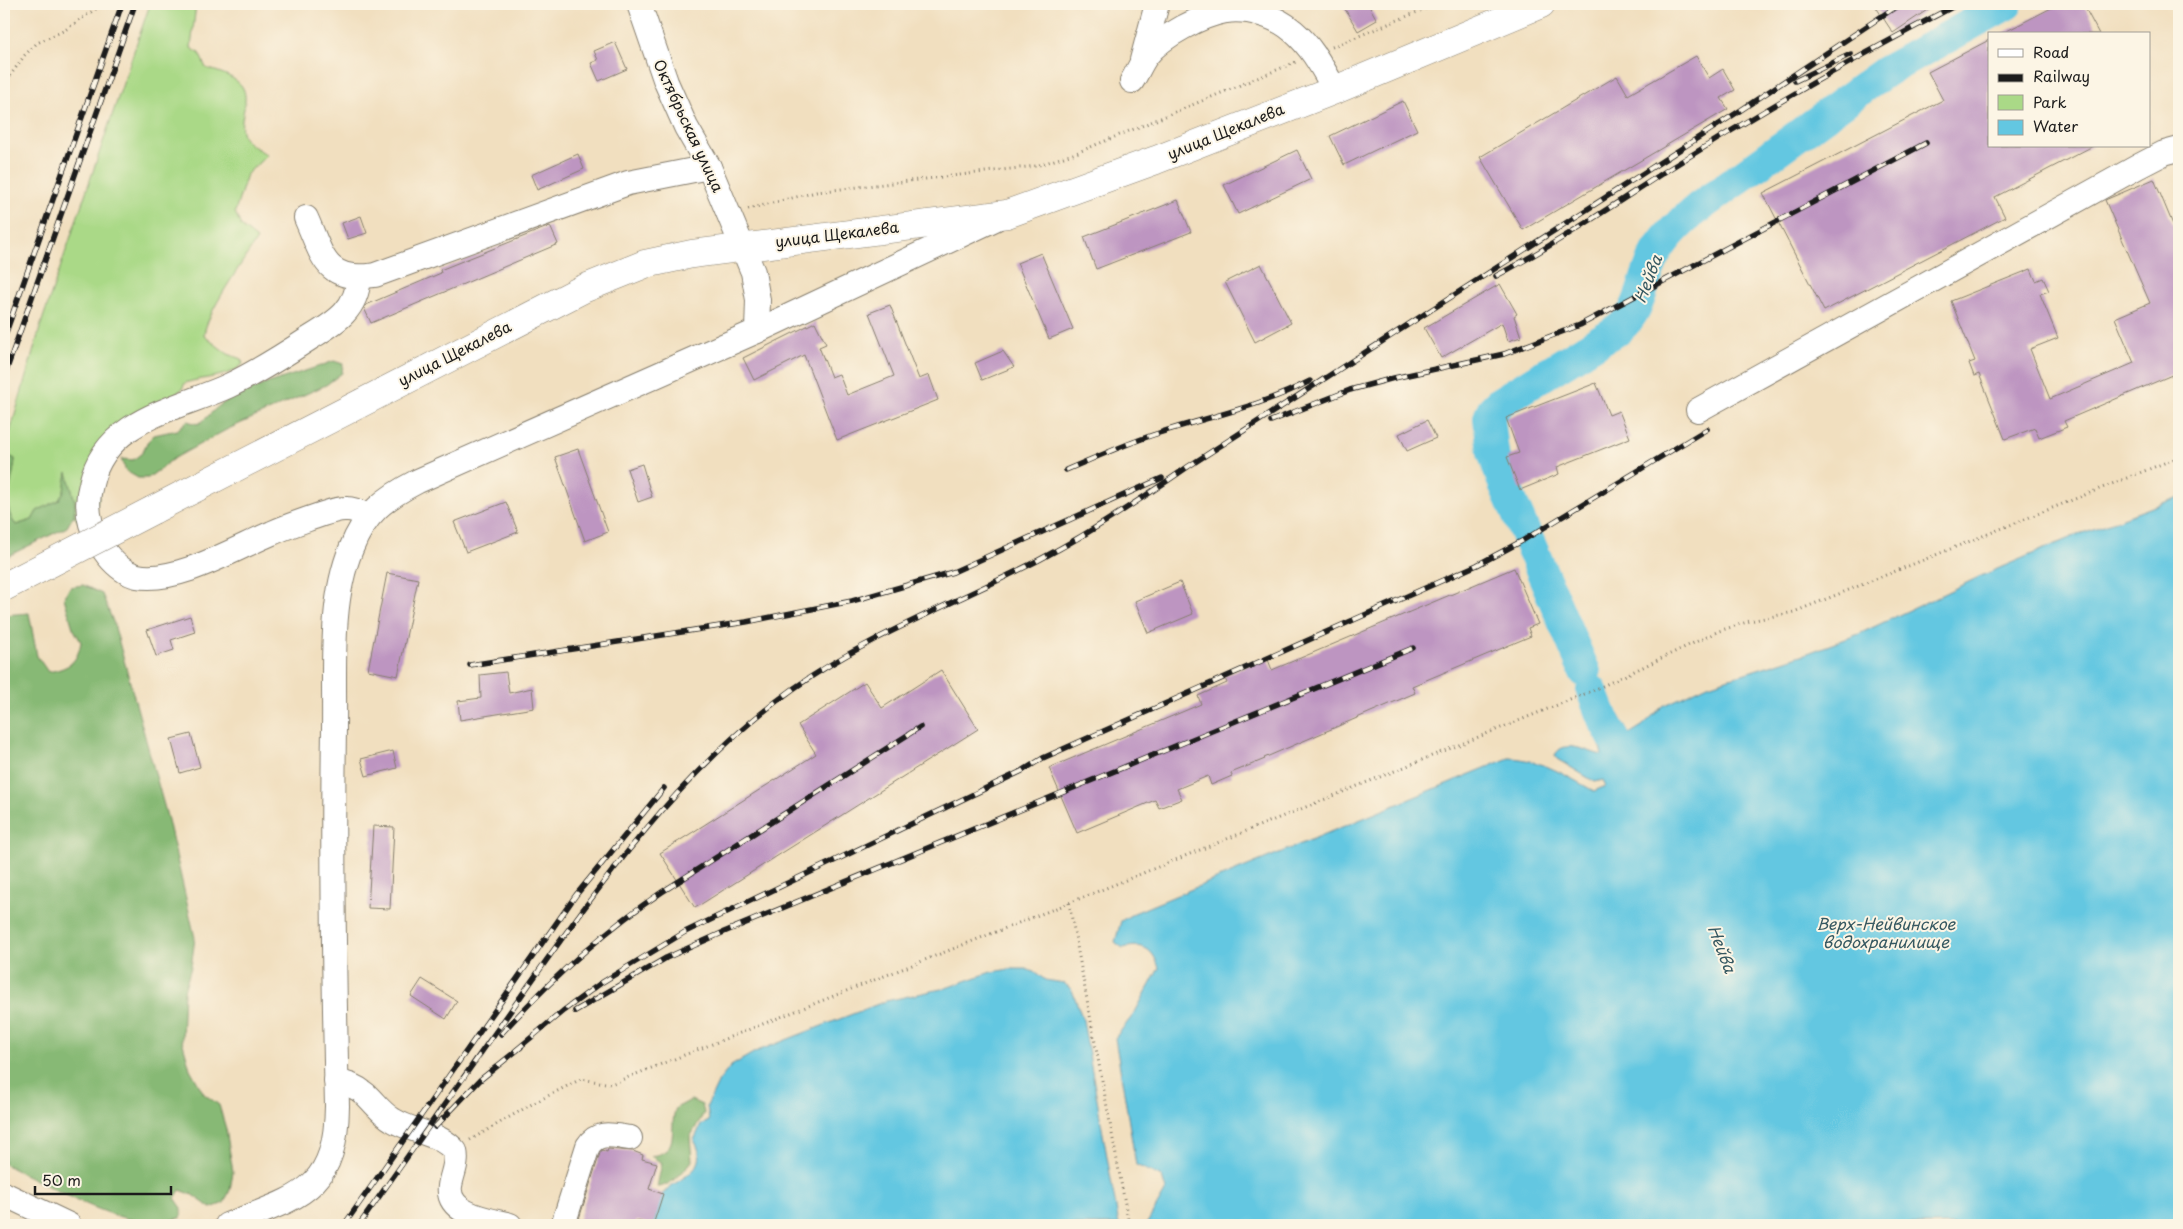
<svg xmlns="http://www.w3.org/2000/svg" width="2183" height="1229" font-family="'Playpen Sans',sans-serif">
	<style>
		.green { fill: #aad987; stroke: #637a52 }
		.forest { fill: #87b974; stroke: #526a48 }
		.water { fill: #63c7e1; stroke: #40727e }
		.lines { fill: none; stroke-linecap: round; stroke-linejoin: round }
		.river { stroke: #63c7e1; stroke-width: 32 }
		.building { fill: #bd95c1 }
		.minor-casing { stroke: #867e6e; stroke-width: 26 }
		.major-casing { stroke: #867e6e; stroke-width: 29 }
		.path { stroke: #867e6e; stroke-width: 3; stroke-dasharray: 1 4; stroke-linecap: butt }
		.minor { stroke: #fff; stroke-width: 24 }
		.major { stroke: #fff; stroke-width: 28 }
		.rail-casing { stroke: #1c1c1c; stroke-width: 5.5 }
		.rail { stroke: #fcf5e5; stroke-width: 4; stroke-dasharray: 11; stroke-linecap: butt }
		.major-bridge-casing { stroke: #867e6e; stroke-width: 29; stroke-linecap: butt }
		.major-bridge { stroke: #fff; stroke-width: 28 }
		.labels { text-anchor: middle; stroke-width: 4; stroke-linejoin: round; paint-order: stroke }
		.street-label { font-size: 15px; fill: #1c1c1c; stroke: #fcf5e5 }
		.water-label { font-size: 16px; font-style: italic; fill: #355861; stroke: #fcf5e5 }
	</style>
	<rect width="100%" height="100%" fill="#fcf5e5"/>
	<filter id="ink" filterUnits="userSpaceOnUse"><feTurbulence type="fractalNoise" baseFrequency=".02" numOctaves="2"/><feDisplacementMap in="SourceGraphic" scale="10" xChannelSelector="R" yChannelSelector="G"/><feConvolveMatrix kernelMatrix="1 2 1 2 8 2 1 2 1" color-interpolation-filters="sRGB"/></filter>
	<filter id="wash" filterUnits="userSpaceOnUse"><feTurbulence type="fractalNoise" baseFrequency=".0096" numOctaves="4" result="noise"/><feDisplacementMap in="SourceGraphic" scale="20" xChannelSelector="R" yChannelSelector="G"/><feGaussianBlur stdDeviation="1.12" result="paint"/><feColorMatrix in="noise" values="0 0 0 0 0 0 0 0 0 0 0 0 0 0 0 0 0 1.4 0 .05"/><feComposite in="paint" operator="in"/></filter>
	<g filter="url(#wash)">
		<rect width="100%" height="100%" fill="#f1dfbf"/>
		<path class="green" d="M 150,4 L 196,4 L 191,48 L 199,53 L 206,68 C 215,71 227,74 235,80 C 258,94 233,121 245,139 C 249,145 261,150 267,155 L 247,174 L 235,212 L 241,226 L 257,239 C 244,261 205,314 204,336 L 228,354 L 241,359 L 243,364 C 230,378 202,377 185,383 L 182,389 L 176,394 L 121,425 L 87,536 L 74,515 L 75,502 L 67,474 L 64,491 L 59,500 L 37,511 L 32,520 L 16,525 C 0,506 13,483 15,459 L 6,454 L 8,439 L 42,321 Z"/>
		<g class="forest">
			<path d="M 334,361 L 343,364 L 342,373 L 326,385 L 226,430 L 173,459 L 148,478 L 138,478 L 126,471 L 121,459 L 133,460 L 142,453 L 148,441 L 154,435 L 177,430 L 187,421 L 198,424 C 208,418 214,408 225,402 C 259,383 297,375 334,361 Z"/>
			<path d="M 6,454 L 15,459 C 13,482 0,508 16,525 L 32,520 L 37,511 L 59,500 L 64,491 L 67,472 L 75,502 L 74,515 L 67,527 L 4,558 L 4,460 Z"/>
			<path d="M 83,585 L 102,594 L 114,624 L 168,820 L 195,938 L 191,967 L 184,991 L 182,1040 L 190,1069 L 204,1094 L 219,1105 L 226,1129 L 233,1172 L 230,1190 L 224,1203 L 211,1208 L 191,1194 L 180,1190 L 175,1198 L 182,1208 L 181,1218 C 171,1220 161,1222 151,1222 C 113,1223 39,1181 4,1164 L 4,615 L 29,613 L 37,656 L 48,672 C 68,668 77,664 81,642 L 73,628 L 64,598 L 70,587 Z"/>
			<path d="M 691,1100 L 702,1105 L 704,1113 L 690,1137 L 692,1161 C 684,1171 670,1187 657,1187 L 662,1163 L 651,1156 C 682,1152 668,1126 676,1108 Z"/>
		</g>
		<g class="water">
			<path d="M 2179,497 L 2179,1225 L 1146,1225 L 1166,1190 L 1162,1177 L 1136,1165 L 1115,1038 L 1134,1014 L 1159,968 C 1153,949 1144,943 1123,948 L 1115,942 L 1121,921 L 1134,913 L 1509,758 C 1542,759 1566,776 1594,791 L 1606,786 L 1603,780 L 1595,782 L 1557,759 L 1555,755 C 1564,738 1587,752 1602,755 L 1594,722 L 1618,714 L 1629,734 L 1642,726 L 1663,706 L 1708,685 L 1808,653 L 1859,634 L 1981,576 L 2072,537 Z"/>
			<path d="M 1010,969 L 1026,969 L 1036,973 L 1045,980 L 1064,983 L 1072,990 L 1083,1020 L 1119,1225 L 653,1225 C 656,1216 658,1199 664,1192 C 682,1175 712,1170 694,1140 L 701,1125 L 709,1121 L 707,1106 L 719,1081 L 731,1066 L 755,1052 L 886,1001 L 946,988 L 991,972 Z"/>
		</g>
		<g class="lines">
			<g class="river">
				<path d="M 1585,672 L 1502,479 L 1493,452 L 1489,418 L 1492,410 L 1500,402 L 1620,328 C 1642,308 1641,286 1653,260 C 1662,239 1681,222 1698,208 L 1885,72 L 2007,4"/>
				<polyline points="1592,691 1603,719 1624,757"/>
			</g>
		</g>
		<g id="blocks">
			<g class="building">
				<polygon points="1342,4 1368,4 1377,20 1358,31"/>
				<polygon points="1874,4 1936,4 1893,33"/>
				<polygon points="2059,4 2083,4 2099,34 2001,34"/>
				<polygon points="1989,40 1989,146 2093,146 1995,197 2005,217 1824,311 1763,193 1943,100 1928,72"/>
				<polygon points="615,42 627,69 599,81 591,63 598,60 594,51"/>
				<polygon points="1696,56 1709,78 1723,69 1735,90 1721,98 1728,109 1523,230 1480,157 1617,76 1628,95"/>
				<polygon points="1403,101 1417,130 1344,165 1330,136"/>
				<polygon points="1297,150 1311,179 1238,214 1224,185"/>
				<polygon points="578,154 584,169 537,190 531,175"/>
				<polygon points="2154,179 2179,239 2179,372 2064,421 2067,427 2039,438 2035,428 2005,439 1979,374 1974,376 1969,363 1975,361 1951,301 2031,269 2036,281 2043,278 2049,291 2040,294 2058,338 2030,349 2050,399 2134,363 2115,318 2150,303 2105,200"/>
				<polygon points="1178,200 1191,232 1096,269 1084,237"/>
				<polygon points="361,216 367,233 348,239 342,223"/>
				<polygon points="550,226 558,244 371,323 364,308 366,305 441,273 440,270"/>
				<polygon points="1041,253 1073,329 1049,339 1017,263"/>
				<polygon points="1261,264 1291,323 1255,342 1225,282"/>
				<polygon points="1500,284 1517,314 1514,316 1521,337 1508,341 1502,323 1441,358 1424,328"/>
				<polygon points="890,305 919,379 929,375 938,400 837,440 804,355 754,380 743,358 815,322 826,344 819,347 831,377 839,374 847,395 894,376 869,313"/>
				<polygon points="1003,351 1014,367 982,380 975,363"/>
				<polygon points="1596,383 1609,415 1619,411 1630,438 1557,467 1559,474 1520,490 1507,457 1519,453 1506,418"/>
				<polygon points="1427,420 1436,438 1407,451 1399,434"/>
				<polygon points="578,449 608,532 585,541 555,457"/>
				<polygon points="642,464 652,497 638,502 627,469"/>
				<polygon points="506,502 518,532 466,552 454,522"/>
				<polygon points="1514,568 1538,624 1528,628 1531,636 1412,686 1415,693 1264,758 1265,759 1231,773 1232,776 1211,785 1208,776 1177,789 1182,799 1159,808 1155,800 1077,833 1049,768 1201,704 1198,696 1227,683 1224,676 1267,657 1272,670"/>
				<polygon points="387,573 418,579 398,676 368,670"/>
				<polygon points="1180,582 1193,614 1148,633 1135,601"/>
				<polygon points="190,616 195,632 171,640 174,650 156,656 147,630"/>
				<polygon points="941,670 978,729 695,908 660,853 816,754 798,725 865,682 882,708"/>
				<polygon points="506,672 509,693 532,688 534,708 460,720 458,701 481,698 480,675"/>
				<polygon points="191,734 200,767 180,773 171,739"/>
				<polygon points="393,751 397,768 366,776 361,759"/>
				<polygon points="373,826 394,827 390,909 368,908"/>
				<polygon points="422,979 457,1001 446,1019 411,996"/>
				<polygon points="608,1149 633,1151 643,1155 642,1159 657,1163 649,1189 663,1194 653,1225 637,1221 635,1225 577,1225 600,1153 602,1150 607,1152"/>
			</g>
		</g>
	</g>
	<g filter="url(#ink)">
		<use href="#blocks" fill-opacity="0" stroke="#867e6e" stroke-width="1"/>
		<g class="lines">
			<g class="minor-casing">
				<g id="minor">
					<polyline points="1142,60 1157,4"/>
					<path d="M 1132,81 C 1137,73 1141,63 1147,55 C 1162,36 1202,15 1226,11 C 1248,8 1276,16 1293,31 C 1312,47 1323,69 1335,90"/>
					<path d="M 306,218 C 323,256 325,283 375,275 L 628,183 L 709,167"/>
					<path d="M 359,277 C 357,310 336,322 310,338 C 284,355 256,373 228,386 C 178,409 105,419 91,484 C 87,498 87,510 91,524 C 97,544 115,571 137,576 C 176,584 236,548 272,533 C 285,527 300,522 314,517 C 324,514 336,508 347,509 C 354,509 362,513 368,516"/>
					<polyline points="757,331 995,219"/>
					<polyline points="1698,410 2139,166 2164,153 2179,149"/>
					<path d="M 336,1081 C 347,1084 356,1086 365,1094 C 375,1103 381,1113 393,1120 C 414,1133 439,1132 455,1151 C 458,1164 452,1173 450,1186 C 446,1215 491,1220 510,1225"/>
					<polyline points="4,1194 69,1225"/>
					<path d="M 227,1225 C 297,1197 336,1193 337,1106 C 334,980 332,854 334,728 C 335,672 329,602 351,549 C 365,513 385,498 418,481 L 757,331 L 758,300 L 753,272 L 709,167 L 686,127 L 666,82 L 639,4"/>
					<path d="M 563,1225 L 588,1146 C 598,1130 614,1136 630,1138"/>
				</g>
			</g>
			<g class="major-casing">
				<polyline id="major" points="153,510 583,289 645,264 692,254 1007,214 1156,160 1335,90 1541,4"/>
			</g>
			<g class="path">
				<polyline points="1332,47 1437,4"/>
				<polyline points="4,84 25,55 37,43 65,30 103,4"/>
				<polyline points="748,209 816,192 1036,166 1076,153 1296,62"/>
				<polyline points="1069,903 1129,1225"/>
				<polyline points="470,1140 532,1104 581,1079 611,1084 1069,903 1592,691 1719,631 1750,621 1794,612 2179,457"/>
			</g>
			<use href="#minor" class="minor"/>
			<use href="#major" class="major"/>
			<g class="rail-casing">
				<g id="rail">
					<polyline points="1795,81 1851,54"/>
					<path d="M 1496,276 C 1556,244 1612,206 1669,169 C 1763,110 1860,55 1958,4"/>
					<polyline points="4,338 122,4"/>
					<polyline points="4,377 135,4"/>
					<polyline points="1271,421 1350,390 1394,378 1504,354 1580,325 1926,143"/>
					<path d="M 1066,470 C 1097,457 1127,443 1159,433 C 1211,416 1260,407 1310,381"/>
					<polyline points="470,665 746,622 852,601 953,572 1162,478"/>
					<polyline points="575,1011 666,958 724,932 1413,648"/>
					<path d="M 501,1034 C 550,980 602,932 662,892 L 920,727"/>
					<polyline points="515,1051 563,1011 601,983 685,932 1022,771 1043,758 1477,565 1522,541 1707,429"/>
					<polyline points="435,1127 480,1080 521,1047"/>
					<polyline points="344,1225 576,895 664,788"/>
					<path d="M 359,1225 C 412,1150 466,1075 519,999 C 598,887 680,770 793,689 C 862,640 941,609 1017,571 C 1077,542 1134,504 1189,466 L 1738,112 L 1900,4"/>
				</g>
			</g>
			<use href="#rail" class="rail"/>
			<g class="major-bridge-casing">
				<polyline id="major-bridge" points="4,587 153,510"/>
			</g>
			<use href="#major-bridge" class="major-bridge"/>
		</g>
	</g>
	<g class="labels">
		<g class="street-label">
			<text transform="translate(688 126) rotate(65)" y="5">Октябрьская улица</text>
			<text transform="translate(1226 132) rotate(-22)" y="5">улица Щекалева</text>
			<text transform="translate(837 235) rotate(-7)" y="5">улица Щекалева</text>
			<text transform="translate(455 354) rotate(-27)" y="5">улица Щекалева</text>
		</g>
		<g class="water-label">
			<text transform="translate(1648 279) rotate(-69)" y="6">Нейва</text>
			<text x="1886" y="930">Верх-Нейвинское<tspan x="1886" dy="18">водохранилище</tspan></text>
			<text transform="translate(1722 949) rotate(69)" y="6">Нейва</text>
		</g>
	</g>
	<rect width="2183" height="1229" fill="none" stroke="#fcf5e5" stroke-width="20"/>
	<rect x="1988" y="32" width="162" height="115" fill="#fcf5e5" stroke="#a29e95"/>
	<rect x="1998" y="49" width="25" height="8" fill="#ffffff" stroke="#a29e95"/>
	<text x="2033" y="58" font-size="15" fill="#1c1c1c">Road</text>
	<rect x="1998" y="74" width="25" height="8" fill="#1c1c1c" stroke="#a29e95"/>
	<text x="2033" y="82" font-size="15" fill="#1c1c1c">Railway</text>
	<rect x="1998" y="95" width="25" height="15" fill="#aad987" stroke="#a29e95"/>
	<text x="2033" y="108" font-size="15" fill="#1c1c1c">Park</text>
	<rect x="1998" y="120" width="25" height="15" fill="#63c7e1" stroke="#a29e95"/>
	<text x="2033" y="132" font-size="15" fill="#1c1c1c">Water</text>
	<path d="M35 1186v8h136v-8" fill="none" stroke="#1c1c1c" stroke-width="2.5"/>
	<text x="42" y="1186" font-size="15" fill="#1c1c1c" stroke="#fcf5e5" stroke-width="4" paint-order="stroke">50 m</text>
</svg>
